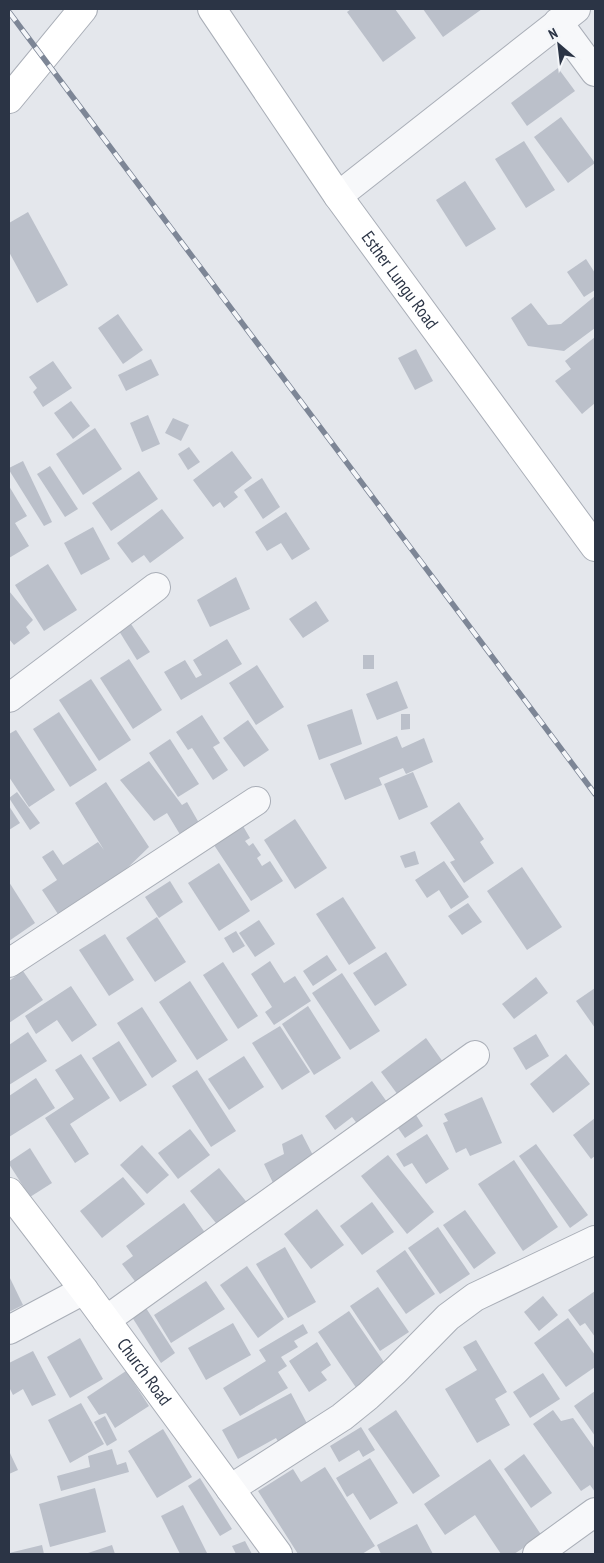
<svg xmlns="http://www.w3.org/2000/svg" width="604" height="1563" font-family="'PT Sans Narrow',sans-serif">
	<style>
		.building { fill: #bbc0ca }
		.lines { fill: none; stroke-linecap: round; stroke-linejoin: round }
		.street-casing { stroke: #a9aeb7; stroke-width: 30 }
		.secondary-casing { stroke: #a9aeb7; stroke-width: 30 }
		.street { stroke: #f7f8fa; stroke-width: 28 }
		.secondary { stroke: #fff; stroke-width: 28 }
		.rail-casing { stroke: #7d8696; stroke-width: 5.5 }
		.rail { stroke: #f4f6f9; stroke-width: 4; stroke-dasharray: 11; stroke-linecap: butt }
		.labels { text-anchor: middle; stroke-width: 5; stroke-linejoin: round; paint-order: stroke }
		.street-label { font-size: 18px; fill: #2b3445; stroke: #f4f6f9 }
	</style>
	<rect width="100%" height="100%" fill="#e4e7ec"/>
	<g class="building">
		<polygon points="351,9 395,9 416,38 383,62 347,12"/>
		<polygon points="423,9 482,9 443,37"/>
		<polygon points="558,68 575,91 527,126 511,103"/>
		<polygon points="561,117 595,163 568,183 534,137"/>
		<polygon points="524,141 555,190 526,208 495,159"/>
		<polygon points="465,181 496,229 466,247 436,200"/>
		<polygon points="28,212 68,285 37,303 9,252 9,223"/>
		<polygon points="586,259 595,273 595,290 584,297 567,272"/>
		<polygon points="595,296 595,328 564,351 528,346 511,318 531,303 548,325 561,324"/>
		<polygon points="118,314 143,350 123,364 98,328"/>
		<polygon points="595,337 595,403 582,414 555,381 571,369 565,361"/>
		<polygon points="416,349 433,381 415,390 398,358"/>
		<polygon points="151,359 159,375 126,391 118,375"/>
		<polygon points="53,361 72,388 43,407 33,392 37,388 29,377"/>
		<polygon points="71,401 90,426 73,439 54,413"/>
		<polygon points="148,415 160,444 142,452 130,423"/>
		<polygon points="173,418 189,425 181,441 165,433"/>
		<polygon points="95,428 122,469 83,495 56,454"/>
		<polygon points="189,447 200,462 188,470 178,454"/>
		<polygon points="232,451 252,478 234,492 238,497 224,508 220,502 213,507 193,480"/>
		<polygon points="23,461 52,522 44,526 9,470 9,468"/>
		<polygon points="50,466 78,509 65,517 37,474"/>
		<polygon points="139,471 158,499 111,531 92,503"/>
		<polygon points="262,478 280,507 263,519 244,490"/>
		<polygon points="9,486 27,516 15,523 29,546 9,558"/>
		<polygon points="162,509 184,538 150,563 144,555 132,563 117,543"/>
		<polygon points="286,512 310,549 292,560 281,543 267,551 255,532"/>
		<polygon points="93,527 110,559 81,575 64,543"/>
		<polygon points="48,564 77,610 44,631 15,585"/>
		<polygon points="236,577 250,609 210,627 197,600"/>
		<polygon points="9,591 33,620 26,627 30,633 14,645 9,639"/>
		<polygon points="316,601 329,621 303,638 289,619"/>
		<polygon points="131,624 150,652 137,660 119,631"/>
		<polygon points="227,639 242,664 181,700 164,672 185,660 196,678 202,675 193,660"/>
		<rect x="363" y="655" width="11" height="14"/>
		<polygon points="129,659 162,710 133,729 100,678"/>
		<polygon points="257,665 284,707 256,725 229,683"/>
		<polygon points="91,679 131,740 99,761 59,700"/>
		<polygon points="397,681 408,708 377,720 366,694"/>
		<polygon points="352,709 362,744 319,760 307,725"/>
		<polygon points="59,712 97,770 70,787 33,729"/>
		<polygon points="401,714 410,714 410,729 401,730"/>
		<polygon points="202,715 220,743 213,747 228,770 213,780 192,748 188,750 176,732"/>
		<polygon points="248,720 269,750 244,767 223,738"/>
		<polygon points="16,730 55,790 29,807 9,777 9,734"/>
		<polygon points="397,736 402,748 424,738 433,762 406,774 403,768 379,778 382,785 345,800 330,764"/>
		<polygon points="170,739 199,784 178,797 149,753"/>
		<polygon points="149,761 182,805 187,802 203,830 184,841 167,813 154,821 120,780"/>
		<polygon points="413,772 428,807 399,820 384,784"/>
		<polygon points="106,782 149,847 120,875 58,914 42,890 57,880 42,857 53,850 63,865 98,842 104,850 75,803"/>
		<polygon points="17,792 40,823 30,830 9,798"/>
		<polygon points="459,802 484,839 480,842 494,863 464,883 450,862 455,860 430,823"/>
		<polygon points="9,806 20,823 9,830"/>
		<polygon points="295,819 327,868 295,889 264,840"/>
		<polygon points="243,826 250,838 245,841 249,846 253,843 261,855 257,858 262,866 270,861 283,881 251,901 214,845"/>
		<polygon points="415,851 419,864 405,868 400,856"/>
		<polygon points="444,861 469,897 451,909 439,890 427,898 415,880"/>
		<polygon points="219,863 250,911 219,931 188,883"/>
		<polygon points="522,867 562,927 527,950 487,891"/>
		<polygon points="170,881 183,902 159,918 145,897"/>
		<polygon points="9,882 35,923 9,941"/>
		<polygon points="343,897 376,948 349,965 316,914"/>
		<polygon points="468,903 482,922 462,935 448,916"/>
		<polygon points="157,917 186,962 155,982 126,938"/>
		<polygon points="259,920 275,944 255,957 239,933"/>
		<polygon points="236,931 245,946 233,953 224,938"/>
		<polygon points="105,934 134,980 109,996 79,950"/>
		<polygon points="386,952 407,985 375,1006 353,973"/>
		<polygon points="327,955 337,970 313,986 303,971"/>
		<polygon points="270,961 284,983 295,976 311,1001 274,1025 265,1012 272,1007 251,974"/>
		<polygon points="223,962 258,1016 238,1029 203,975"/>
		<polygon points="23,971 43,1000 9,1023 9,981"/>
		<polygon points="342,973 380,1031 350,1050 312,993"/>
		<polygon points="536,977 548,993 514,1019 502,1004"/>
		<polygon points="190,981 228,1040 197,1060 159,1002"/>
		<polygon points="71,986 97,1025 72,1042 57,1020 36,1034 25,1016"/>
		<polygon points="595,988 595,1028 576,1001"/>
		<polygon points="308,1006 341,1058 314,1075 282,1024"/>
		<polygon points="142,1007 177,1061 152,1078 117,1023"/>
		<polygon points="280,1026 310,1072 282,1090 252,1043"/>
		<polygon points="28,1032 47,1061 9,1085 9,1045"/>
		<polygon points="536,1034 549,1056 526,1070 513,1048"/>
		<polygon points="426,1038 443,1062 398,1095 381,1072"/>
		<polygon points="119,1041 147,1085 120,1102 92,1058"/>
		<polygon points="81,1054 110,1098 70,1124 89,1154 75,1163 45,1118 74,1099 55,1070"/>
		<polygon points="566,1054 590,1084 553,1113 530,1084"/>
		<polygon points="244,1056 264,1087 229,1110 208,1079"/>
		<polygon points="197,1070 236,1131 211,1147 172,1086"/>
		<polygon points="36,1078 55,1108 9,1137 9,1096"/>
		<polygon points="372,1081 392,1109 362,1130 352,1117 335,1130 325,1116"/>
		<polygon points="482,1097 502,1143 470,1156 466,1148 456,1153 443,1123 448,1121 444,1114"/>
		<polygon points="416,1115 423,1126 405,1138 398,1128"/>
		<polygon points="595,1118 595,1156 591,1159 573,1135"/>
		<polygon points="190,1129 210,1155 178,1179 158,1153"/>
		<polygon points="302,1134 317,1163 274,1185 264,1164 284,1154 282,1144"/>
		<polygon points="427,1134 449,1169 426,1184 412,1163 404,1167 396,1154"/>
		<polygon points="536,1144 588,1215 570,1228 519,1156"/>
		<polygon points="142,1145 169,1175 147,1194 120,1165"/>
		<polygon points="30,1148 52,1183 30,1197 9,1164 9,1162"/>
		<polygon points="388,1155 434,1212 407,1234 361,1176"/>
		<polygon points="514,1160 558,1227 523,1251 478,1184"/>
		<polygon points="219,1168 249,1205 220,1228 190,1191"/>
		<polygon points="123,1177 145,1204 102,1238 80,1211"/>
		<polygon points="372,1202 394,1232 362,1255 340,1226"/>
		<polygon points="184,1203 206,1234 137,1284 122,1264 133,1256 126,1246"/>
		<polygon points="317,1209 344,1245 311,1269 284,1234"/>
		<polygon points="465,1210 496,1253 474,1269 443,1225"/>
		<polygon points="438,1227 470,1274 440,1294 408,1248"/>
		<polygon points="285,1247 316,1302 288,1318 256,1264"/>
		<polygon points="405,1250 435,1294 406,1314 376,1271"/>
		<polygon points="247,1266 284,1319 258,1338 220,1285"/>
		<polygon points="9,1276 23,1305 9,1312"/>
		<polygon points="206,1281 225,1309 171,1343 154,1315"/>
		<polygon points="378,1287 409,1332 380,1351 350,1306"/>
		<polygon points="595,1291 595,1337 585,1323 580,1326 568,1310"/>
		<polygon points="543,1296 558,1315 539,1331 524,1312"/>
		<polygon points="146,1308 175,1353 161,1363 132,1317"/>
		<polygon points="349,1311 388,1368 357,1389 318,1332"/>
		<polygon points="568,1318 595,1355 595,1367 566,1387 534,1343"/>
		<polygon points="233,1323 251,1355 206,1380 188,1348"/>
		<polygon points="303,1324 308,1333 294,1341 298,1347 281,1357 287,1366 278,1372 288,1388 240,1416 223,1388 266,1361 259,1350"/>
		<polygon points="80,1338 103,1379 70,1398 47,1357"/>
		<polygon points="476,1340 507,1392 495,1399 510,1425 477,1443 445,1389 477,1370 463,1347"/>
		<polygon points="317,1342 331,1365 321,1372 327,1380 309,1392 289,1361"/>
		<polygon points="33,1351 56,1395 32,1406 23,1389 13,1395 9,1387 9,1363"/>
		<polygon points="126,1371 149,1406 115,1428 106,1413 99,1415 87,1397"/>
		<polygon points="543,1373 560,1399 530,1418 513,1392"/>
		<polygon points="595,1391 595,1436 574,1406"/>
		<polygon points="291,1393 311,1431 281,1447 276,1438 238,1459 222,1430"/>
		<polygon points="81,1403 104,1444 70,1463 48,1420"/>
		<polygon points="396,1410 440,1476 413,1494 368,1429"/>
		<polygon points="553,1410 561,1421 573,1418 595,1449 595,1492 590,1485 581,1491 533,1424"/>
		<polygon points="105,1416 117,1440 107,1446 94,1422"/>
		<polygon points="361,1427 375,1450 363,1457 359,1450 339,1462 330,1446"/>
		<polygon points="163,1429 192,1477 157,1498 128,1451"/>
		<polygon points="112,1449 117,1465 126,1462 129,1472 61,1491 57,1476 90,1467 88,1456"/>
		<polygon points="9,1451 18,1470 9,1474"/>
		<polygon points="524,1454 552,1493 531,1508 504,1469"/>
		<polygon points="370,1458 398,1503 370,1520 353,1493 347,1497 336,1478"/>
		<polygon points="490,1459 542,1536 514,1554 501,1554 475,1515 445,1535 424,1504"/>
		<polygon points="325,1467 375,1546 362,1554 298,1554 258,1491 293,1469 301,1482"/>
		<polygon points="200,1478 232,1529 220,1536 188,1486"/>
		<polygon points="95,1488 106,1532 50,1547 39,1504"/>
		<polygon points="183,1505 207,1553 205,1554 180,1554 161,1516"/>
		<polygon points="417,1524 433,1554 381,1554 377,1545"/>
		<polygon points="245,1541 252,1554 236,1554 232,1546"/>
		<polygon points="42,1545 44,1554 9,1554 9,1553"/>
		<polygon points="112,1545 115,1554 85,1554"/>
	</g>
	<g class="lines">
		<g class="street-casing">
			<g id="street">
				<polyline points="558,22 595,72"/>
				<polyline points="338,196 576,9"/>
				<polyline points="9,698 156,587"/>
				<polyline points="9,963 256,801"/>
				<polyline points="106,1320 475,1055"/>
				<polyline points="9,1330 84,1290"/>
				<polyline points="230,1489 342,1417 368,1396 395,1371 448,1317 475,1297 595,1240"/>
				<polyline points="537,1554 595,1512"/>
			</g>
		</g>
		<g class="secondary-casing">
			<g id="secondary">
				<path id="s1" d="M 212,9 L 338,196 L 595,547"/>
				<polyline points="9,99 83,9"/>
				<path id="s2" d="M 9,1192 L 84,1290 L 278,1554"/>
			</g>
		</g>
		<use href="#street" class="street"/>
		<use href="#secondary" class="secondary"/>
		<g class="rail-casing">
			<polyline id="rail" points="9,12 595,794"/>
		</g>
		<use href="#rail" class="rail"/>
	</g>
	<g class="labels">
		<g class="street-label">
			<text dy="6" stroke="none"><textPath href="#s1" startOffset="330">Esther Lungu Road</textPath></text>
			<text dy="6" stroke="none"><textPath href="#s2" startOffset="225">Church Road</textPath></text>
		</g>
	</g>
	<rect width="604" height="1563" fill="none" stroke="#2b3445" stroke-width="20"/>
	<g transform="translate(559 45) rotate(332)" stroke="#f4f6f9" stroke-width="4" paint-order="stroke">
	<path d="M0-4L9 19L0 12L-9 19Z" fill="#2b3445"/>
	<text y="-8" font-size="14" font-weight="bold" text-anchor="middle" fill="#2b3445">N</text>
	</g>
</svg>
